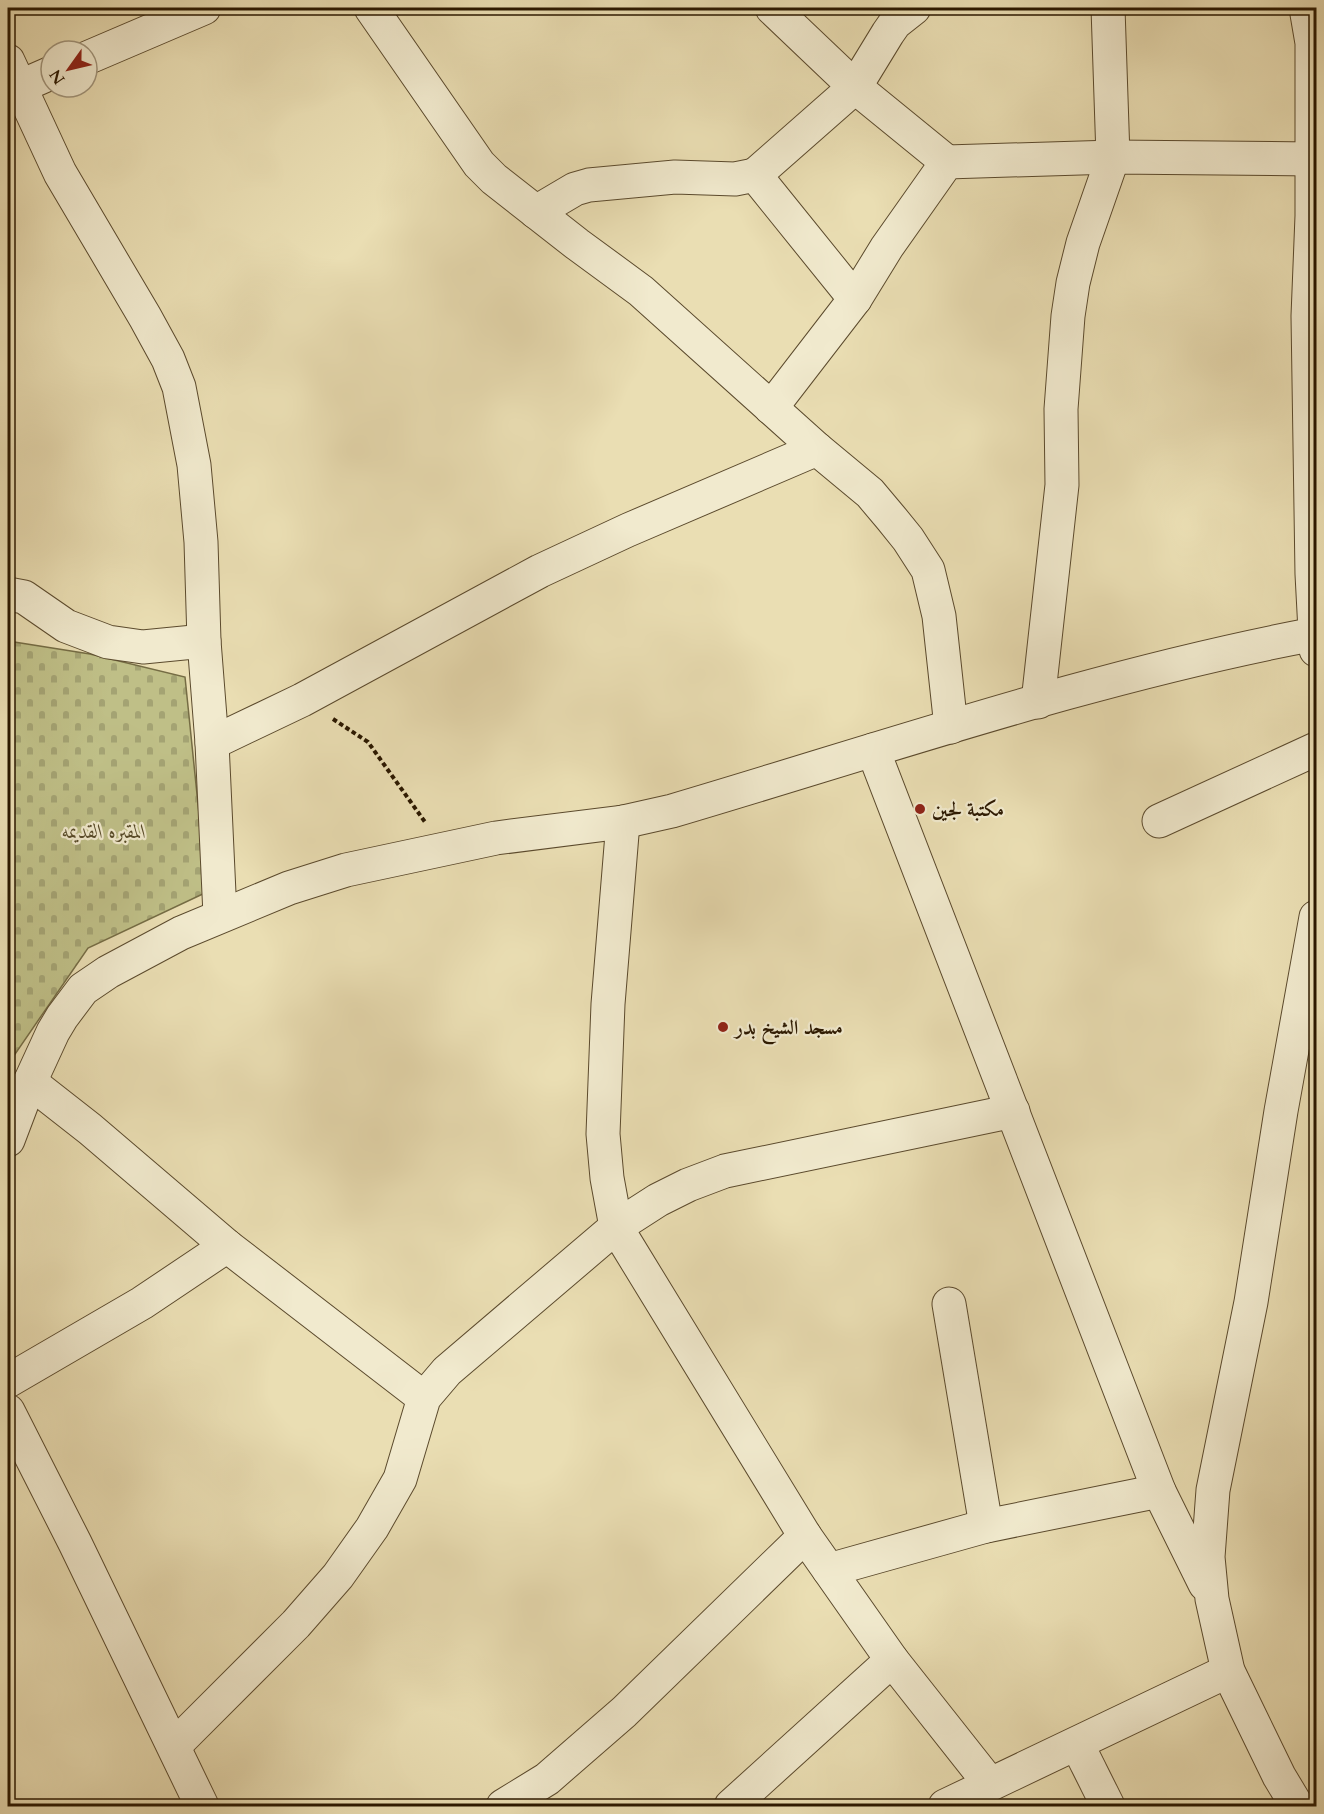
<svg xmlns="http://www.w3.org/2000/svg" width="1324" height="1814" font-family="Cardo,Amiri,serif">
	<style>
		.cemetery { fill: url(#cemetery-stones); stroke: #756c44; stroke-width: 1.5 }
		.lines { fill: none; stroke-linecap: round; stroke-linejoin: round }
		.minor-casing { stroke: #5b4a2d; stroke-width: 35 }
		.path { stroke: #2b1800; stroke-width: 4; stroke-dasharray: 4.5 3; stroke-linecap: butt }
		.minor { stroke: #f1eace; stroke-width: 33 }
		.poi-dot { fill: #8f2418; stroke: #f1eace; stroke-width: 2 }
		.labels { text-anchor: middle; stroke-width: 4.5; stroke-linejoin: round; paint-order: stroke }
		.poi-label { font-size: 20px; font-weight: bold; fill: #2b1800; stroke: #f1eace; text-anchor: start }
		.park-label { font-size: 20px; font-style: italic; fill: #574a28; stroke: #f1eace }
	</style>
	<defs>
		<pattern id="cemetery-stones" width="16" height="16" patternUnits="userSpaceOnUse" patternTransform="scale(1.5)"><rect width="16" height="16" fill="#bfbf87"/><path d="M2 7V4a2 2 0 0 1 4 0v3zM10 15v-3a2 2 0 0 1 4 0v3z" fill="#a4a373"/></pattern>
	</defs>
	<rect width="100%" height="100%" fill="#eadeb3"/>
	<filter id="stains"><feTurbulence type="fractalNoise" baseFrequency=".00333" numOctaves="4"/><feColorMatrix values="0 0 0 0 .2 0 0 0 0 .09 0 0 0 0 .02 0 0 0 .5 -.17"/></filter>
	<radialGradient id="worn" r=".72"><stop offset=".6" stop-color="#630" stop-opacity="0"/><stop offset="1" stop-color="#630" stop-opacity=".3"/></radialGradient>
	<polygon class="cemetery" points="8,641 90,654 185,677 207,892 88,948 13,1057 8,1069"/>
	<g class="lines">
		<g class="minor-casing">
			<g id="minor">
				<polyline points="371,8 479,164 494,179 577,244 641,291 817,449 870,493 891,518 908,539 928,570 939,616 951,727"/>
				<polyline points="772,8 855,87 947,162"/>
				<polyline points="1306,8 1312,43 1312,216 1308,316 1312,574 1316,650"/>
				<polyline points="87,58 204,8"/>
				<polyline points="8,61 60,173 145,317 168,359 179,387 194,465 201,542 204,641 212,743 220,915"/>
				<polyline points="19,87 51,73"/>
				<polyline points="755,175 855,87 888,33 895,23 914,8"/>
				<polyline points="536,212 575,189 589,185 675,177 735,179 755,175 855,299"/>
				<polyline points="771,408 855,299 887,247 947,162 1113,157 1312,159"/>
				<polyline points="8,594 24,597 66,626 108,642 143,647 204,641"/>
				<polyline points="1038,702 1062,485 1061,409 1068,316 1073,283 1083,243 1113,157 1108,8"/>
				<polyline points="212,743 302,700 540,571 628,530 817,449"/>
				<polyline points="873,750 1159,1491 1205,1584"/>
				<polyline points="1159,821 1316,749"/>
				<polyline points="623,822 608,1004 603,1134 607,1178 616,1227 805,1536 892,1660 990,1784"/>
				<polyline points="30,1082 90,1129 227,1246 424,1398"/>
				<path d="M 8,1140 L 30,1082 L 53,1032 L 62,1017 L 83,989 L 108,972 L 181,933 L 289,888 L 346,870 L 496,838 L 623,822 L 672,811 C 885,748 1097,675 1315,634"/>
				<polyline points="949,1304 986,1526"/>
				<polyline points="8,1381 142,1303 227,1246"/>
				<polyline points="8,1411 75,1543 202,1806"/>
				<polyline points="829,1570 986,1526 1159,1491"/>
				<polyline points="1077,1744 1108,1806"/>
				<polyline points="174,1746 296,1624 338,1576 372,1528 400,1479 424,1398 447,1371 616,1227 658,1200 688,1185 725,1171 1013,1111"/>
				<polyline points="503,1806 547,1779 624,1712 805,1536"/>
				<polyline points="731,1806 892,1660"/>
				<polyline points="945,1806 1228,1671"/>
				<polyline points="1297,1806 1279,1776 1228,1671 1212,1599 1208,1557 1213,1490 1251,1302 1281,1111 1316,917"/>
			</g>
		</g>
		<polyline class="path" points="333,719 368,742 425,822"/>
		<use href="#minor" class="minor"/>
	</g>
	<g class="poi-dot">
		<circle cx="920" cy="809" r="6"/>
		<circle cx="723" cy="1027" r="6"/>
	</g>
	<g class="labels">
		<g class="poi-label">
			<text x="932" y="816">مكتبة لجين</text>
			<text x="735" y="1034">مسجد الشيخ بدر</text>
		</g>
		<g class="park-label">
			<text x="104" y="838">المقبره القديمه</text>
		</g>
	</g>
	<rect width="1324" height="1814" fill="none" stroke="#eadeb3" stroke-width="30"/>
	<rect x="9" y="9" width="1306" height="1796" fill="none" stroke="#2b1800" stroke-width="3"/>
	<rect x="15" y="15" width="1294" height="1784" fill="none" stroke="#2b1800" stroke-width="1.5"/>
	<g transform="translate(69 69) rotate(236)"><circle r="28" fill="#f1eace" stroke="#a2967c" stroke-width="1.5"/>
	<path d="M0-4.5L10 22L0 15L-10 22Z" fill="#8f2418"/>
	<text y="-9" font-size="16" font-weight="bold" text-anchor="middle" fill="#2b1800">N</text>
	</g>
	<rect width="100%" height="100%" filter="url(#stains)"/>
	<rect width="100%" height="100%" fill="url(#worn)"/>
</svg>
